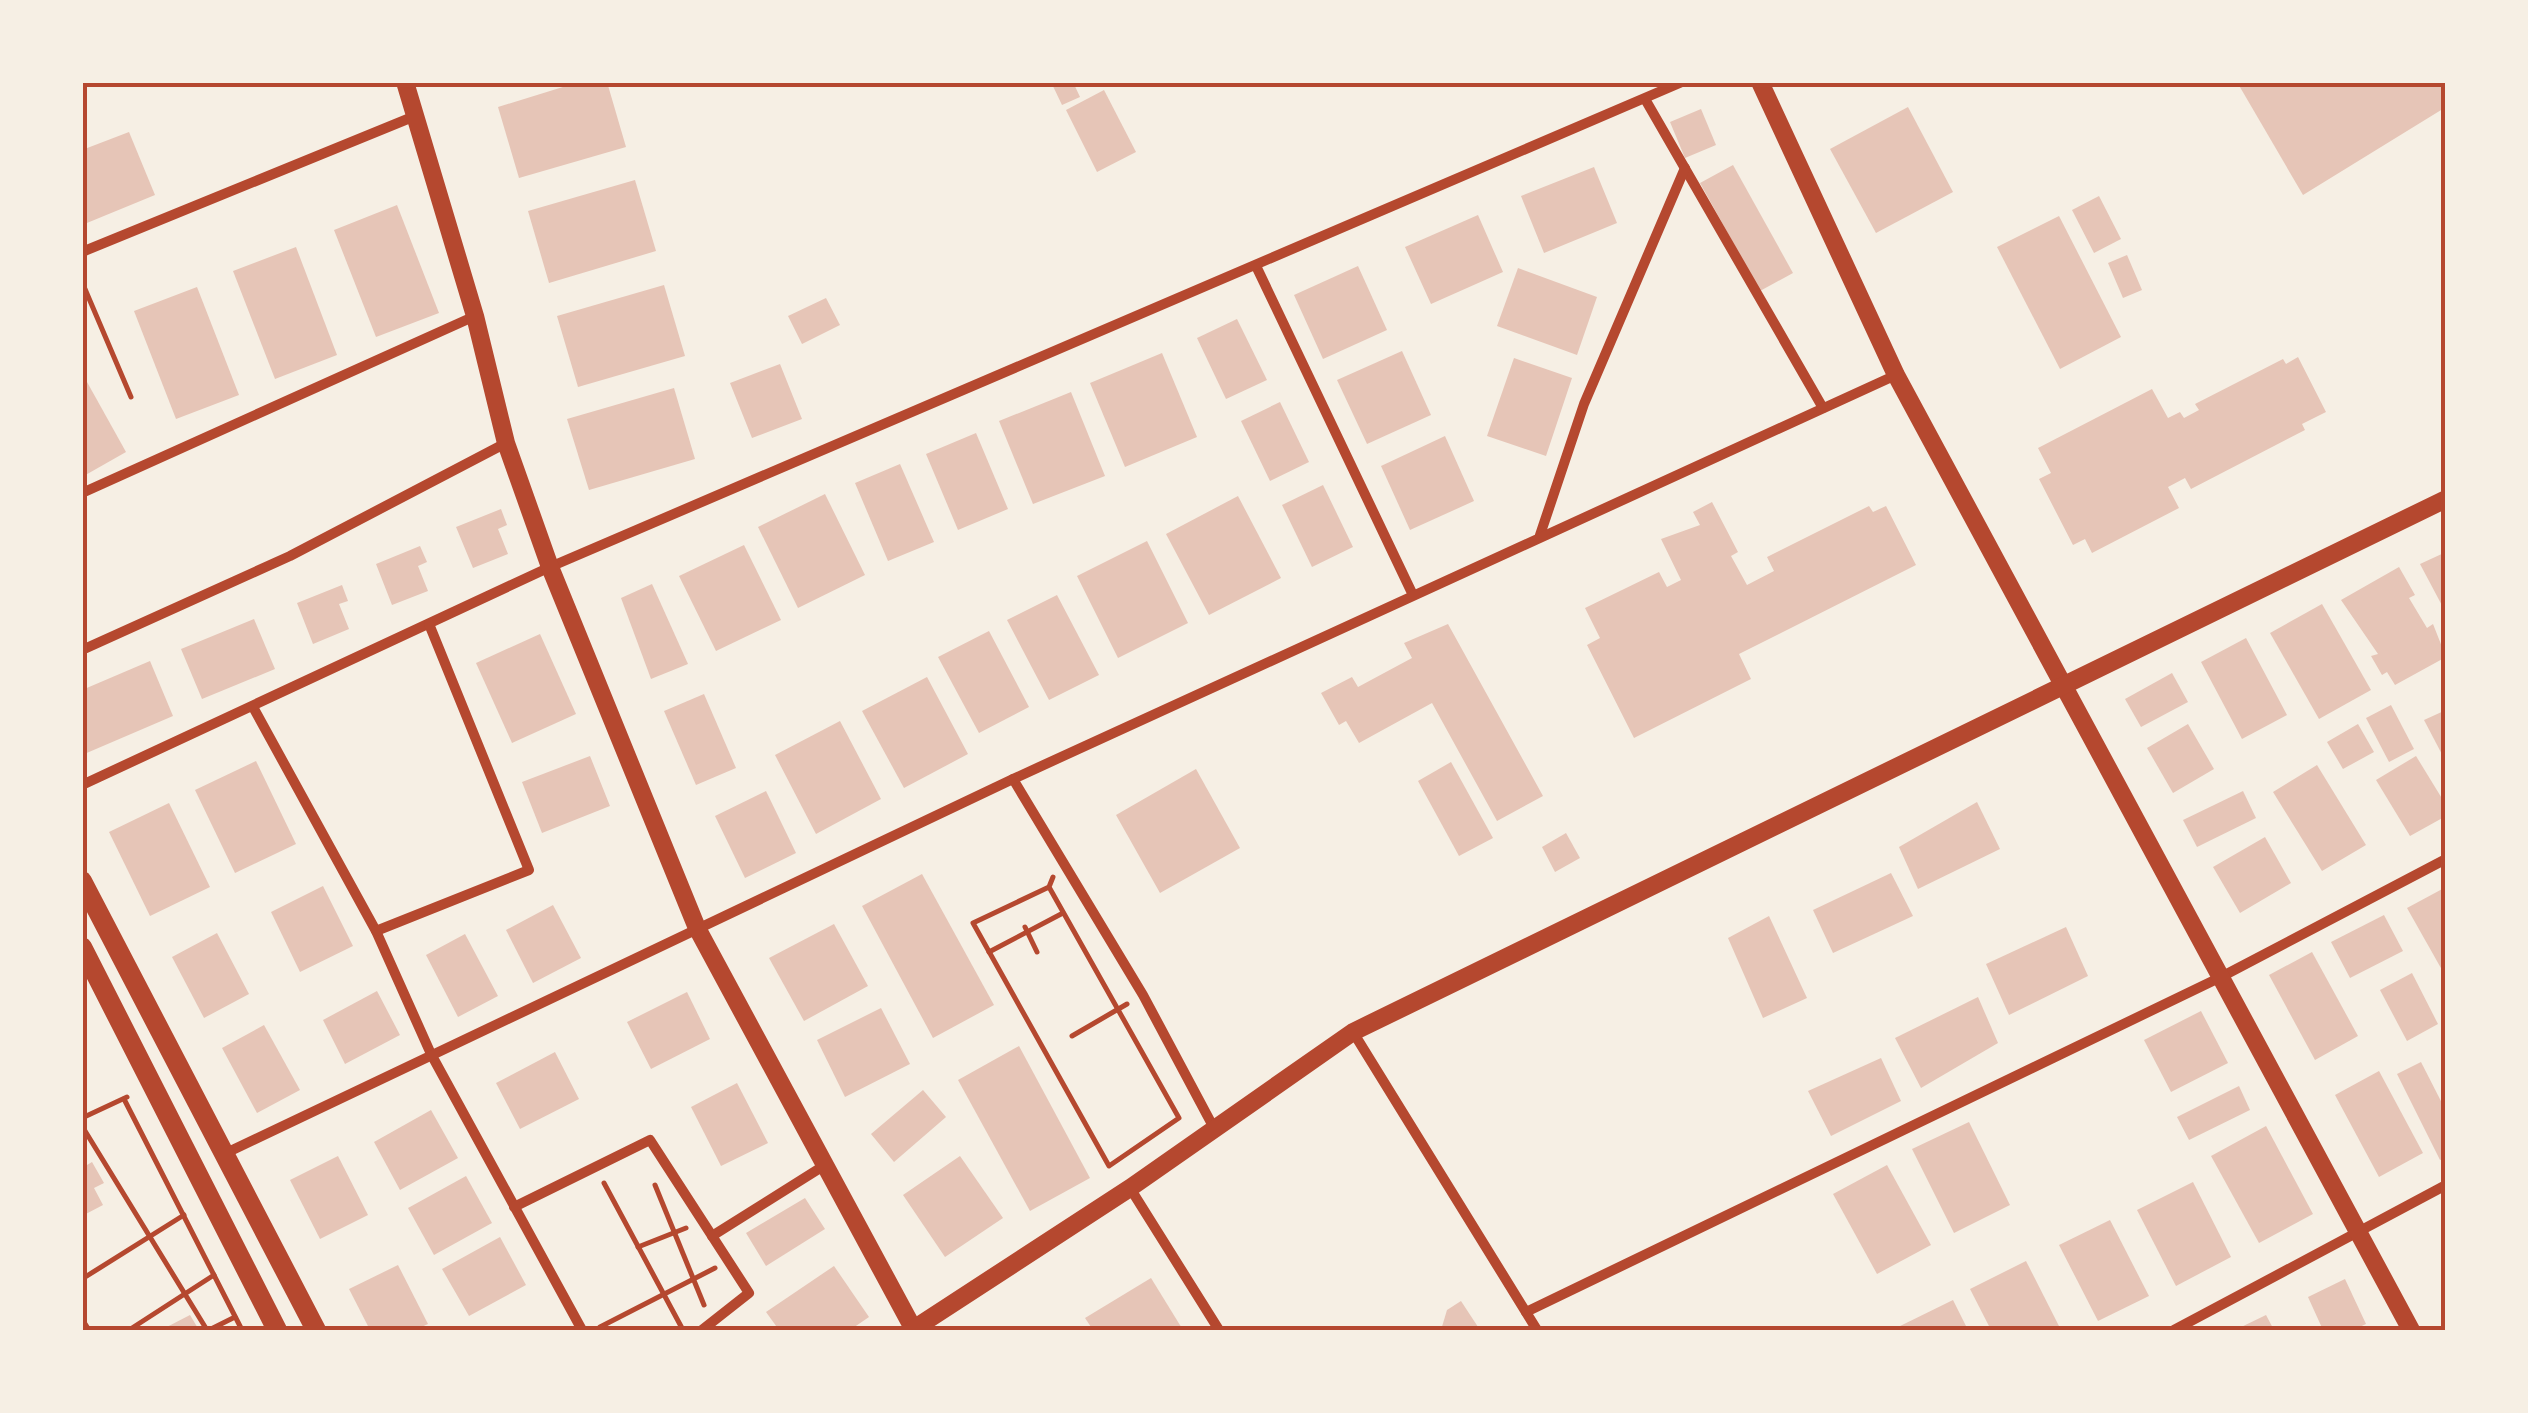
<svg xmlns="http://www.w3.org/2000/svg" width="2528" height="1413" font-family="Lato,sans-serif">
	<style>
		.building { fill: #e6c5b7 }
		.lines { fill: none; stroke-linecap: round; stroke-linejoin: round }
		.path { stroke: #b5482f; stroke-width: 5 }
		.minor { stroke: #b5482f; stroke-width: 10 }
		.tertiary { stroke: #b5482f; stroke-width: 18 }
		.secondary { stroke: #b5482f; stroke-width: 20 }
		.neatline { fill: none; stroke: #b5482f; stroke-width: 4 }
	</style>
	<rect width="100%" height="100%" fill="#f6efe4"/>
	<g class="building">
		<polygon points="579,82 607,82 626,147 519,178 498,107"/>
		<polygon points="1051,82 1073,82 1080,97 1062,105"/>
		<polygon points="2237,82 2446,82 2446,107 2303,195"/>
		<polygon points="1104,90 1136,152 1097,172 1066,110"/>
		<polygon points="1908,107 1953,192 1876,233 1830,149"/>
		<polygon points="1701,109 1716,145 1685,158 1670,122"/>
		<polygon points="129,132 155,195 82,225 82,150"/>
		<polygon points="1733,165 1793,273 1760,291 1700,183"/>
		<polygon points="1594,167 1617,223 1544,253 1521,196"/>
		<polygon points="635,180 656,251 549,283 528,211"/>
		<polygon points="2099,196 2121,239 2094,253 2072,210"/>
		<polygon points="397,205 439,313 376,337 334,230"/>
		<polygon points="1478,215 1503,272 1431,304 1405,247"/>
		<polygon points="2059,216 2121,337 2060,369 1997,247"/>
		<polygon points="296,247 337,355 275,379 233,271"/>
		<polygon points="2127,255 2142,290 2123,298 2108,263"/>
		<polygon points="1358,266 1387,330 1323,359 1294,295"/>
		<polygon points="1518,268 1597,297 1577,355 1497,326"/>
		<polygon points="664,285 685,356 578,387 557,316"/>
		<polygon points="197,287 239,395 176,419 134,311"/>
		<polygon points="826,298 840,325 802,344 788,316"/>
		<polygon points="1237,319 1267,380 1226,399 1197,338"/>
		<polygon points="1402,351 1431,415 1367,444 1337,380"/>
		<polygon points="1162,353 1197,437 1125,467 1090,383"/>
		<polygon points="2298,357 2326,412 2302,424 2305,430 2191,489 2185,478 2168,487 2179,508 2092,553 2085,539 2073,545 2039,479 2051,473 2038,448 2152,389 2168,418 2180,412 2184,418 2199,410 2195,404 2283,359 2286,364"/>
		<polygon points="1514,358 1572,378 1546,456 1487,436"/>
		<polygon points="780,364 802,419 752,438 730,383"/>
		<polygon points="82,373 126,452 82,477"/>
		<polygon points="674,388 695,459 589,490 567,419"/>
		<polygon points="1071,392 1105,476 1033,504 999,421"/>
		<polygon points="1280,402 1309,462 1270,481 1241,421"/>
		<polygon points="976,433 1008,509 958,530 926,454"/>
		<polygon points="1445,436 1474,501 1410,530 1381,466"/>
		<polygon points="900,464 934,542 888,561 855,483"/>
		<polygon points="1323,485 1353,547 1312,567 1282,505"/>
		<polygon points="825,494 865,575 798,608 758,527"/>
		<polygon points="1238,496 1281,578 1209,615 1166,534"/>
		<polygon points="1712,502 1738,552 1731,556 1747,585 1774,571 1767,557 1869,506 1873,512 1886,506 1916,565 1739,654 1751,679 1634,738 1587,645 1600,638 1585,608 1659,572 1667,587 1681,580 1661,539 1700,525 1693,512"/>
		<polygon points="501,509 507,525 498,529 508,554 473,568 456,527"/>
		<polygon points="1147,541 1188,623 1118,658 1077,576"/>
		<polygon points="744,545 781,620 716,651 679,576"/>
		<polygon points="420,546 427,562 418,566 428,591 392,605 376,564"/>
		<polygon points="2446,552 2446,613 2420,564"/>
		<polygon points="2399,567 2415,595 2409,598 2427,628 2433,624 2446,657 2395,685 2387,672 2382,675 2371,656 2378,654 2341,600"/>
		<polygon points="652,584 688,664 651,679 621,598"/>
		<polygon points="342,585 348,601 339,604 349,629 313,644 297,603"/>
		<polygon points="1057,595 1099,675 1049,700 1007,620"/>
		<polygon points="2322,604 2371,690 2319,719 2270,633"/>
		<polygon points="254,619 275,669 202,699 181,649"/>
		<polygon points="1448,624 1543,796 1497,821 1432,703 1359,743 1346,721 1339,725 1321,693 1352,677 1358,687 1412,658 1404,643"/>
		<polygon points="989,631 1029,707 979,733 938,657"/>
		<polygon points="540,634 576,714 512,743 476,663"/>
		<polygon points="2246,638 2287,715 2242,739 2201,662"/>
		<polygon points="150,661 173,716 82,755 82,690"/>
		<polygon points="2172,673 2188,702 2141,727 2125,699"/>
		<polygon points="927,677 968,754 904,788 862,711"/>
		<polygon points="704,694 736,768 696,785 664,711"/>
		<polygon points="2391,705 2414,749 2389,762 2366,718"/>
		<polygon points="2446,710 2446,762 2424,720"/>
		<polygon points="840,721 881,799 816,834 775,755"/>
		<polygon points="2188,724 2214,769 2173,793 2147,748"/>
		<polygon points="2358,724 2374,752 2343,769 2327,742"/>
		<polygon points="590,756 610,806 542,833 522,782"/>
		<polygon points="2416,756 2446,805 2446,816 2410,836 2376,780"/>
		<polygon points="256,761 296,844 235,873 195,790"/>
		<polygon points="1451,762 1493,838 1459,856 1418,781"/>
		<polygon points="2317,765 2366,845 2322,871 2273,792"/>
		<polygon points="1196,769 1240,848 1160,893 1116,815"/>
		<polygon points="766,791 796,853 745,878 715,816"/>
		<polygon points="2243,791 2256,818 2197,847 2183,820"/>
		<polygon points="1977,802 2000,849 1918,889 1899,847"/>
		<polygon points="169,803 210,887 150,916 109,832"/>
		<polygon points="1566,833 1580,858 1555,872 1542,847"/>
		<polygon points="2265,837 2291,883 2240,913 2213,867"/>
		<polygon points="1891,873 1913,916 1833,953 1813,910"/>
		<polygon points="922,874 994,1005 933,1038 862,906"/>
		<polygon points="323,886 353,946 300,972 271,912"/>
		<polygon points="2446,887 2446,977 2407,908"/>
		<polygon points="553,905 581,958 533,983 506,930"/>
		<polygon points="2384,915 2403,951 2350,978 2331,942"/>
		<polygon points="1769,916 1807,998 1763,1018 1728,938"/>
		<polygon points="834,924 868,986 804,1021 769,958"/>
		<polygon points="2066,927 2088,976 2009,1015 1986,964"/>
		<polygon points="217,933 249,994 204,1018 172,957"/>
		<polygon points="465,934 498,996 458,1017 426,955"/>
		<polygon points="2312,952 2358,1036 2315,1060 2269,975"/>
		<polygon points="2412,973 2438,1024 2407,1041 2380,990"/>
		<polygon points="377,991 400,1035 345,1064 323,1020"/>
		<polygon points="687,992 710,1039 651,1069 627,1022"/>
		<polygon points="1978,997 1998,1043 1921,1088 1895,1038"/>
		<polygon points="881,1008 910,1064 845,1097 817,1040"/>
		<polygon points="2201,1011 2228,1063 2171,1092 2144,1040"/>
		<polygon points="264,1025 300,1090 257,1113 222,1048"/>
		<polygon points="1019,1046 1090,1178 1030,1211 958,1080"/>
		<polygon points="555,1052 579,1099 520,1129 496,1083"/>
		<polygon points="1881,1058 1901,1101 1831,1136 1808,1091"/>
		<polygon points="2421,1062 2446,1111 2446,1158 2440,1160 2397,1074"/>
		<polygon points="2379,1071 2423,1153 2379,1177 2335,1095"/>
		<polygon points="737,1083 768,1143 721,1166 691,1107"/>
		<polygon points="2239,1086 2250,1110 2189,1140 2177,1117"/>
		<polygon points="923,1090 946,1117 894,1162 871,1134"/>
		<polygon points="431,1110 458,1158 400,1190 374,1142"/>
		<polygon points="1969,1122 2010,1205 1954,1233 1912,1149"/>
		<polygon points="2266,1126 2313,1214 2259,1243 2211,1156"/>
		<polygon points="338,1156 368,1215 320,1239 290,1180"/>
		<polygon points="960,1156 1003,1218 945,1257 903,1195"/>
		<polygon points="92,1162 104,1183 94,1188 103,1205 82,1216 82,1168"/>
		<polygon points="1887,1165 1931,1245 1877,1274 1833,1194"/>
		<polygon points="466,1176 492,1223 434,1255 408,1208"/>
		<polygon points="2193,1182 2231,1257 2176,1286 2137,1210"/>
		<polygon points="805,1198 825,1229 766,1266 746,1233"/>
		<polygon points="2110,1220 2149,1296 2098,1321 2059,1245"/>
		<polygon points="500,1237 526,1285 469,1316 442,1269"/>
		<polygon points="2026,1261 2061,1330 1991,1330 1970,1289"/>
		<polygon points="398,1265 428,1324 415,1330 370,1330 349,1289"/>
		<polygon points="834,1266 869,1317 850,1330 779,1330 766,1312"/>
		<polygon points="1151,1278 1183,1330 1093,1330 1085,1318"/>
		<polygon points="2345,1279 2366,1324 2353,1330 2323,1330 2308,1297"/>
		<polygon points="1953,1300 1968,1330 1898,1330 1896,1328"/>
		<polygon points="1461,1301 1480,1330 1441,1330 1447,1310"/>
		<polygon points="190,1315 199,1330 161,1330"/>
		<polygon points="2266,1315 2274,1330 2235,1330"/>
	</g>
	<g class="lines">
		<g class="path">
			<polyline points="82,282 131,397"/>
			<polyline points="1049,887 973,923 1109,1166 1179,1118 1049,887 1053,877"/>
			<polyline points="1025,927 1037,952"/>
			<polyline points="989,952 1063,913"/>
			<polyline points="1072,1036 1127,1004"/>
			<polyline points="124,1099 242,1330"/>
			<polyline points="82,1118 127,1097"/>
			<polyline points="82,1126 207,1330"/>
			<polyline points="604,1183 683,1330"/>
			<polyline points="655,1185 704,1305"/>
			<polyline points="638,1247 686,1228"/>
			<polyline points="82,1279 184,1215"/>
			<polyline points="82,1319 89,1330"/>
			<polyline points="600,1327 715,1268"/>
			<polyline points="129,1330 214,1275"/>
			<polyline points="209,1330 235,1317"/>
		</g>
		<g class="minor">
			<polyline points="1645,99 1823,408"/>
			<polyline points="82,252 415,116"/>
			<polyline points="1257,268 1412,593"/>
			<polyline points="82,493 475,316"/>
			<polyline points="1540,535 1584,404 1685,168"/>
			<polyline points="82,650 290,556 506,443"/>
			<polyline points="253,707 376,931 431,1054 582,1330"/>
			<polyline points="1013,779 1143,995 1215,1130"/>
			<polyline points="82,785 550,567 1682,82"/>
			<polyline points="376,931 529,870 429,624"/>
			<polyline points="1353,1032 1537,1330"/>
			<polyline points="224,1154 1013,779 1896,375"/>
			<polyline points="1130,1188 1219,1330"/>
			<polyline points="514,1207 650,1140 749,1293 702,1330"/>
			<polyline points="712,1236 825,1165"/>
			<polyline points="1526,1312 2221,977 2446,859"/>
			<polyline points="2174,1330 2446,1185"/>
		</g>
		<g class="tertiary">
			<polyline points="405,82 475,316 506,443 550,567 697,928 914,1330"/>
			<polyline points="1760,82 1896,375 2411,1330"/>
			<polyline points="912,1330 1130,1188 1353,1032 2446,499"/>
		</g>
		<g class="secondary">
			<polyline points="82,881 316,1330"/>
			<polyline points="82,947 277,1330"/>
		</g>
	</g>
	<rect width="2528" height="1413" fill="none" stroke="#f6efe4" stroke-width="170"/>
	<rect x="85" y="85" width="2358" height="1243" class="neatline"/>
</svg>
